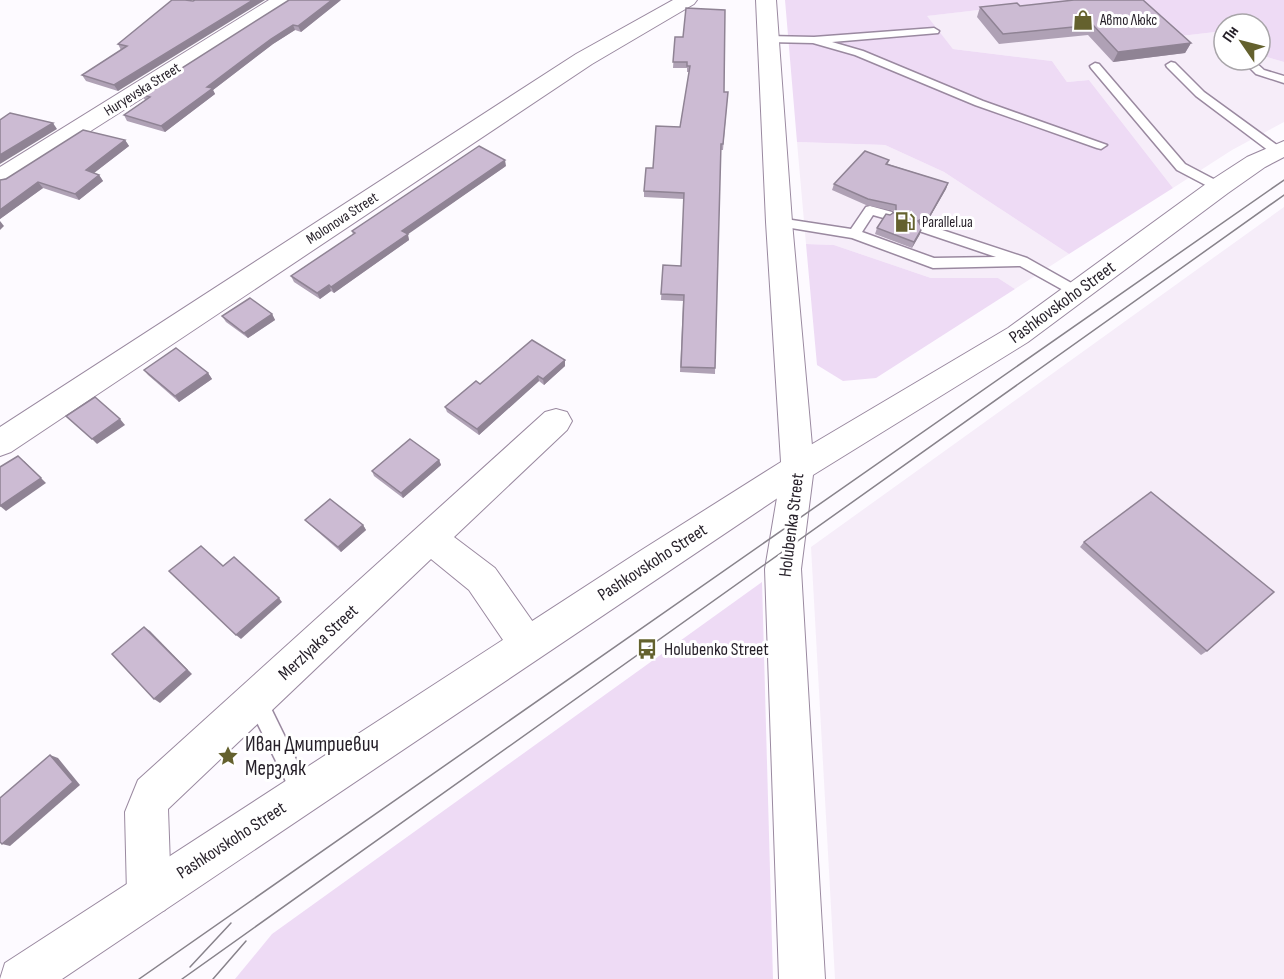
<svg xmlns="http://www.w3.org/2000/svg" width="1284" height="979" font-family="'Sofia Sans Condensed',sans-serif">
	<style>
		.built { fill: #f6edf9 }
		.green { fill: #eedbf5 }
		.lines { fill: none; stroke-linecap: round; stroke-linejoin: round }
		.lane-casing { stroke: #9a89a0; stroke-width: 3 }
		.street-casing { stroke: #9a89a0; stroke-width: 2 }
		.secondary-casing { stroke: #9a89a0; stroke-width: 2 }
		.highway-casing { stroke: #9a89a0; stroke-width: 2 }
		.lane { fill: #fff; fill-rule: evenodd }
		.street { fill: #fff; fill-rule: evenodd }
		.secondary { fill: #fff; fill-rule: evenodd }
		.highway { fill: #fff; fill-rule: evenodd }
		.tram { stroke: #88838b; stroke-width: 1.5 }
		.wall { fill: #afa1b5 }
		.shaded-wall { fill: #8f8394 }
		.building { fill: #ccbbd3; stroke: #8f8394; stroke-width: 1.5 }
		.labels { text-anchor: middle; stroke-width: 6; stroke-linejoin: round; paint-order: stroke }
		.far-poi-label { font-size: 15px; fill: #251f28; stroke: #fff; text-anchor: start }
		.far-street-label { font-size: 15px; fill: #251f28; stroke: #fff }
		.street-label { font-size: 18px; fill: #251f28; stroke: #fff }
		.poi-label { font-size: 18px; fill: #251f28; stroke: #fff; text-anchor: start }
		.near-poi-label { font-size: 21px; fill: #251f28; stroke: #fff; text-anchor: start }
	</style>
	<rect width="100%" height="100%" fill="#fdfaff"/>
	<g class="built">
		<polygon points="1013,6 1172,37 1224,31 1224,60 1260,60 1260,55 1284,62 1284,122 1232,150 1173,188 1089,80 1067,82 1052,61 953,49 926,16"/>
		<polygon points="797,142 885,145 944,172 1069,254 1015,289 998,278 931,278 834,245 806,244"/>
		<polygon points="1284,207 1284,979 835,979 811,547"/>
	</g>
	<g class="green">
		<polygon points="785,0 1110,0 1018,11 1013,6 927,16 953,49 1052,61 1067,82 1089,80 1173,188 1069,254 944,172 885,145 797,142"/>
		<polygon points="1131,0 1284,0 1284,62 1260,55 1260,24 1224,24 1224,31 1172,37"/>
		<polygon points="806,244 834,245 931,278 998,278 1015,289 876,378 843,381 817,365"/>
		<polygon points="762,582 773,979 235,979 272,934"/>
	</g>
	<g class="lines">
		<g class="lane-casing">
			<g id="lane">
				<polygon points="934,28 939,31 938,33 832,42 863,51 983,101 1107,145 1101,149 1097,148 975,105 855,55 813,43 768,42 763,39 768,36 814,37"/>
				<polygon points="1242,60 1253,60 1264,70 1284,76 1284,83 1256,74"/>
				<polygon points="1171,62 1175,63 1204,92 1281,148 1281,154 1273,154 1196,96 1167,67 1166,65"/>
				<polygon points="1095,63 1099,64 1185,164 1223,184 1225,187 1223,190 1215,190 1177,170 1091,68 1090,66"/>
				<polygon points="870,206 892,212 893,215 887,219 873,215 862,232 934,258 996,257 919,231 918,228 924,224 1027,258 1082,289 1084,292 1082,295 1072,295 1020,266 933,268 852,238 779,226 773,222 779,218 851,229 866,207"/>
				<polygon points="256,689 263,692 309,786 312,793 309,800 302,803 295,800 249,706 246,699 249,692"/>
			</g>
		</g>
		<g class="street-casing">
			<g id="street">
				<polygon points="269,0 293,0 290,4 9,183 0,186 0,167"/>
				<polygon points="673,0 697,0 694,4 592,64 11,452 0,456 0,427 576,54"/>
				<polygon points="556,409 567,412 572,421 567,430 454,537 495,568 540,632 546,644 540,656 527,662 514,656 469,590 431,559 168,809 171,894 165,910 149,916 133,910 127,894 125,812 138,780 545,412"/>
			</g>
		</g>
		<g class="secondary-casing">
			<polygon id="secondary" points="1284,141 1284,157 1265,167 1228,193 1028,342 813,475 801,569 825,979 779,979 765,569 782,468 787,459 1008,328 1210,181 1247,157"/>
		</g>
		<g class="highway-casing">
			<polygon id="highway" points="756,0 776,0 792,222 814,468 809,477 62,979 0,979 5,963 640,551 781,462 766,222"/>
		</g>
		<use href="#lane" class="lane"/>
		<use href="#street" class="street"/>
		<use href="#secondary" class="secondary"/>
		<use href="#highway" class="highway"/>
		<g class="tram">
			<polyline points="190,967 231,923"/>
			<polyline points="139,979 1284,180"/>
			<polyline points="182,979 1284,195"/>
			<polyline points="213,979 246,941"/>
		</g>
	</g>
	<g class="wall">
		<polygon points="341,0 301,32 295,30 273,44 213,90 215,94 165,132 127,121 124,115 145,100 141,94"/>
		<polygon points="193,1 118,91 86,81 82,75 121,50 118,44"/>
		<polygon points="1020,6 1191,43 1185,53 1113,62 1088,35 999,44 977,17 980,7"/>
		<polygon points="675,37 724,92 728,92 723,150 720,150 715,374 680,372 683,301 661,300 663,265 681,266 684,199 644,197 644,191 653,168 680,127 689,72 687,72 687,68 673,68"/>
		<polygon points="125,140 129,146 94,173 99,175 103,181 79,200 43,188 0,219 0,180"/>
		<polygon points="889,160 888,164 948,183 946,189 927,222 923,222 920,224 920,234 912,248 875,234 877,228 894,211 866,205 832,190 834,184"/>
		<polygon points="506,166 407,234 409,240 334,293 331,291 320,299 294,282 291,276 353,235 352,231"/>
		<polygon points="272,314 275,320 248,338 226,322 222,316"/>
		<polygon points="565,360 565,366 544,385 539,381 479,435 447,412 445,407 480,384"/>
		<polygon points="144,370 208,373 212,379 179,402 148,375"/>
		<polygon points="439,460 441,465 403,498 374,476 372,471"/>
		<polygon points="305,520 363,525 366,530 341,552 309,524"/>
		<polygon points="1084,542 1207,651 1201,655 1080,547"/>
	</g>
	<g class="shaded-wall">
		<polygon points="253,0 265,0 118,91 114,85"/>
		<polygon points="332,0 341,0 301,32 298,26"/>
		<polygon points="293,25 295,30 273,44 213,90 215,94 165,132 161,126 207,87 271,39"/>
		<polygon points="1191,43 1185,53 1113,62 1118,52"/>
		<polygon points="53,123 57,129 0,164 0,155"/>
		<polygon points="125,140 129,146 90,176 86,170"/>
		<polygon points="505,160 506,166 404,237 402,231"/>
		<polygon points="99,175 103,181 79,200 75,194"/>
		<polygon points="38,182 43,188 0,219 0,210"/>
		<polygon points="948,183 946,189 927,222 929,217"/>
		<polygon points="925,216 923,222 916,227 918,221"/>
		<polygon points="0,221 4,226 0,230"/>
		<polygon points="922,228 920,234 912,248 914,242"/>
		<polygon points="408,234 409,240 334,293 331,287"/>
		<polygon points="329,285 331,291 320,299 317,293"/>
		<polygon points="272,314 275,320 248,338 244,333"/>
		<polygon points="565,360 565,366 544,385 543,379"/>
		<polygon points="208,373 212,379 179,402 175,396"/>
		<polygon points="538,376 539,381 479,435 477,429"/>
		<polygon points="120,419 125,425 97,444 92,439"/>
		<polygon points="439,460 441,465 403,498 401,493"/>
		<polygon points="24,461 46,483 6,511 0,506"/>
		<polygon points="363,525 366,530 341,552 338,547"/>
		<polygon points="279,598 282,602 241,639 236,635"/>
		<polygon points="144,627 150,631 192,674 160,703 154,699"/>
		<polygon points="50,755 58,758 80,785 10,846 2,844"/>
	</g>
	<g class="building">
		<polygon points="172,0 185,0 193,1 195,0 253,0 114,85 82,75 127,46 118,44"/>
		<polygon points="289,0 332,0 298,26 293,25 271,39 207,87 213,88 161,126 124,115 150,97 141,94"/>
		<polygon points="1074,0 1143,0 1191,43 1118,52 1093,25 1003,34 980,7 1017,3 1020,6"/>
		<polygon points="686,8 725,10 724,92 728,92 723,144 721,144 715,368 681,367 684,295 661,294 663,265 681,266 684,193 644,191 646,168 653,168 656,126 680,127 690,66 687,66 687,62 673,62 675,37 683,37"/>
		<polygon points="10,113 53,123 0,155 0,120"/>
		<polygon points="83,130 125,140 86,170 99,175 75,194 38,182 0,210 0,180 6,179"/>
		<polygon points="479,146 505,160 402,231 408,234 331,287 329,285 317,293 291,276 355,233 352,231"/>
		<polygon points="865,151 889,160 886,164 948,183 929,217 925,216 918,221 922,228 914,242 877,228 886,214 890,215 896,211 896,205 868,199 834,184"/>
		<polygon points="250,298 272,314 244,333 222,316"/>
		<polygon points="532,340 565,360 543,379 538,376 477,429 445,407 476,381 480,384"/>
		<polygon points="176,348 208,373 175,396 144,370"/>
		<polygon points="95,397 120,419 92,439 66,416"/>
		<polygon points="410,439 439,460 401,493 372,471"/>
		<polygon points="18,456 41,478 0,506 0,467"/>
		<polygon points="1151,492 1274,592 1207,651 1084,542"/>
		<polygon points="330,499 363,525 338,547 305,520"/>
		<polygon points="201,546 223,566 234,557 279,598 236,635 169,571"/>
		<polygon points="144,627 187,670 154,699 112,654"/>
		<polygon points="50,755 73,782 2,844 0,842 0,798"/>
	</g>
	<defs>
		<g id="shop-bare" transform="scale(1.62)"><path d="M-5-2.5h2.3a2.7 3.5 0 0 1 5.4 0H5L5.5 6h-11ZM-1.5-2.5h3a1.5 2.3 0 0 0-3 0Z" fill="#64612e" stroke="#fff" stroke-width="2.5" paint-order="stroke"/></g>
		<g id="fuel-bare" transform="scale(1.62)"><path d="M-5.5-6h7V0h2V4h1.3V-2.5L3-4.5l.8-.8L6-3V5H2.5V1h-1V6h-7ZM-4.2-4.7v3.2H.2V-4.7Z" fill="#64612e" stroke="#fff" stroke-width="2.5" paint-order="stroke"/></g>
		<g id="bus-bare" transform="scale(1.62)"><path d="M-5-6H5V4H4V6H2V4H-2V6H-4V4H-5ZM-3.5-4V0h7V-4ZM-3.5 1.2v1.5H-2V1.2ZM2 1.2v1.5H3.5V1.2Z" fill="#64612e" stroke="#fff" stroke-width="2.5" paint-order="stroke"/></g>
		<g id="sight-bare" transform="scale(1.62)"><path d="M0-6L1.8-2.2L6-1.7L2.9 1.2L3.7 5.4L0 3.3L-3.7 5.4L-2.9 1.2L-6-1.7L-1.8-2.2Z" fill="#64612e" stroke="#fff" stroke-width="2.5" paint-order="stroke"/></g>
	</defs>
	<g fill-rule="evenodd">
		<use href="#shop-bare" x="1083" y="20"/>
		<use href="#fuel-bare" x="905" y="222"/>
		<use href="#bus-bare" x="647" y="649"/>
		<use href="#sight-bare" x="228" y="756"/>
	</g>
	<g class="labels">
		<g class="far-poi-label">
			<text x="1100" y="25">Авто Люкс</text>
			<text x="922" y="227">Parallel.ua</text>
		</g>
		<g class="far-street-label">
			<text transform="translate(142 89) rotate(-32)" y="5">Huryevska Street</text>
			<text transform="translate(342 218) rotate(-33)" y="5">Molonova Street</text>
		</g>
		<g class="street-label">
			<text transform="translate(1062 302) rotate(-36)" y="6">Pashkovskoho Street</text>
			<text transform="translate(791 525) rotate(-83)" y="6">Holubenka Street</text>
			<text transform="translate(652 562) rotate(-33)" y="6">Pashkovskoho Street</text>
			<text transform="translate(318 642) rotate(-43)" y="6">Merzlyaka Street</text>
			<text transform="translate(231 840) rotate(-33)" y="6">Pashkovskoho Street</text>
		</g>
		<g class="poi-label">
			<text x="664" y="655">Holubenko Street</text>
		</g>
		<g class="near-poi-label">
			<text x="245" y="751">Иван Дмитриевич<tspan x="245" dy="24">Мерзляк</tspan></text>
		</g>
	</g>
	<g transform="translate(1242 42) rotate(305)"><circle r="28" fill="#ffffff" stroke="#a8a5a9" stroke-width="1.5"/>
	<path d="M0-4.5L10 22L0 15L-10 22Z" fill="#64612e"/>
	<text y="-9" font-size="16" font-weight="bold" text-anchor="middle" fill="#251f28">Пн</text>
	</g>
</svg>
